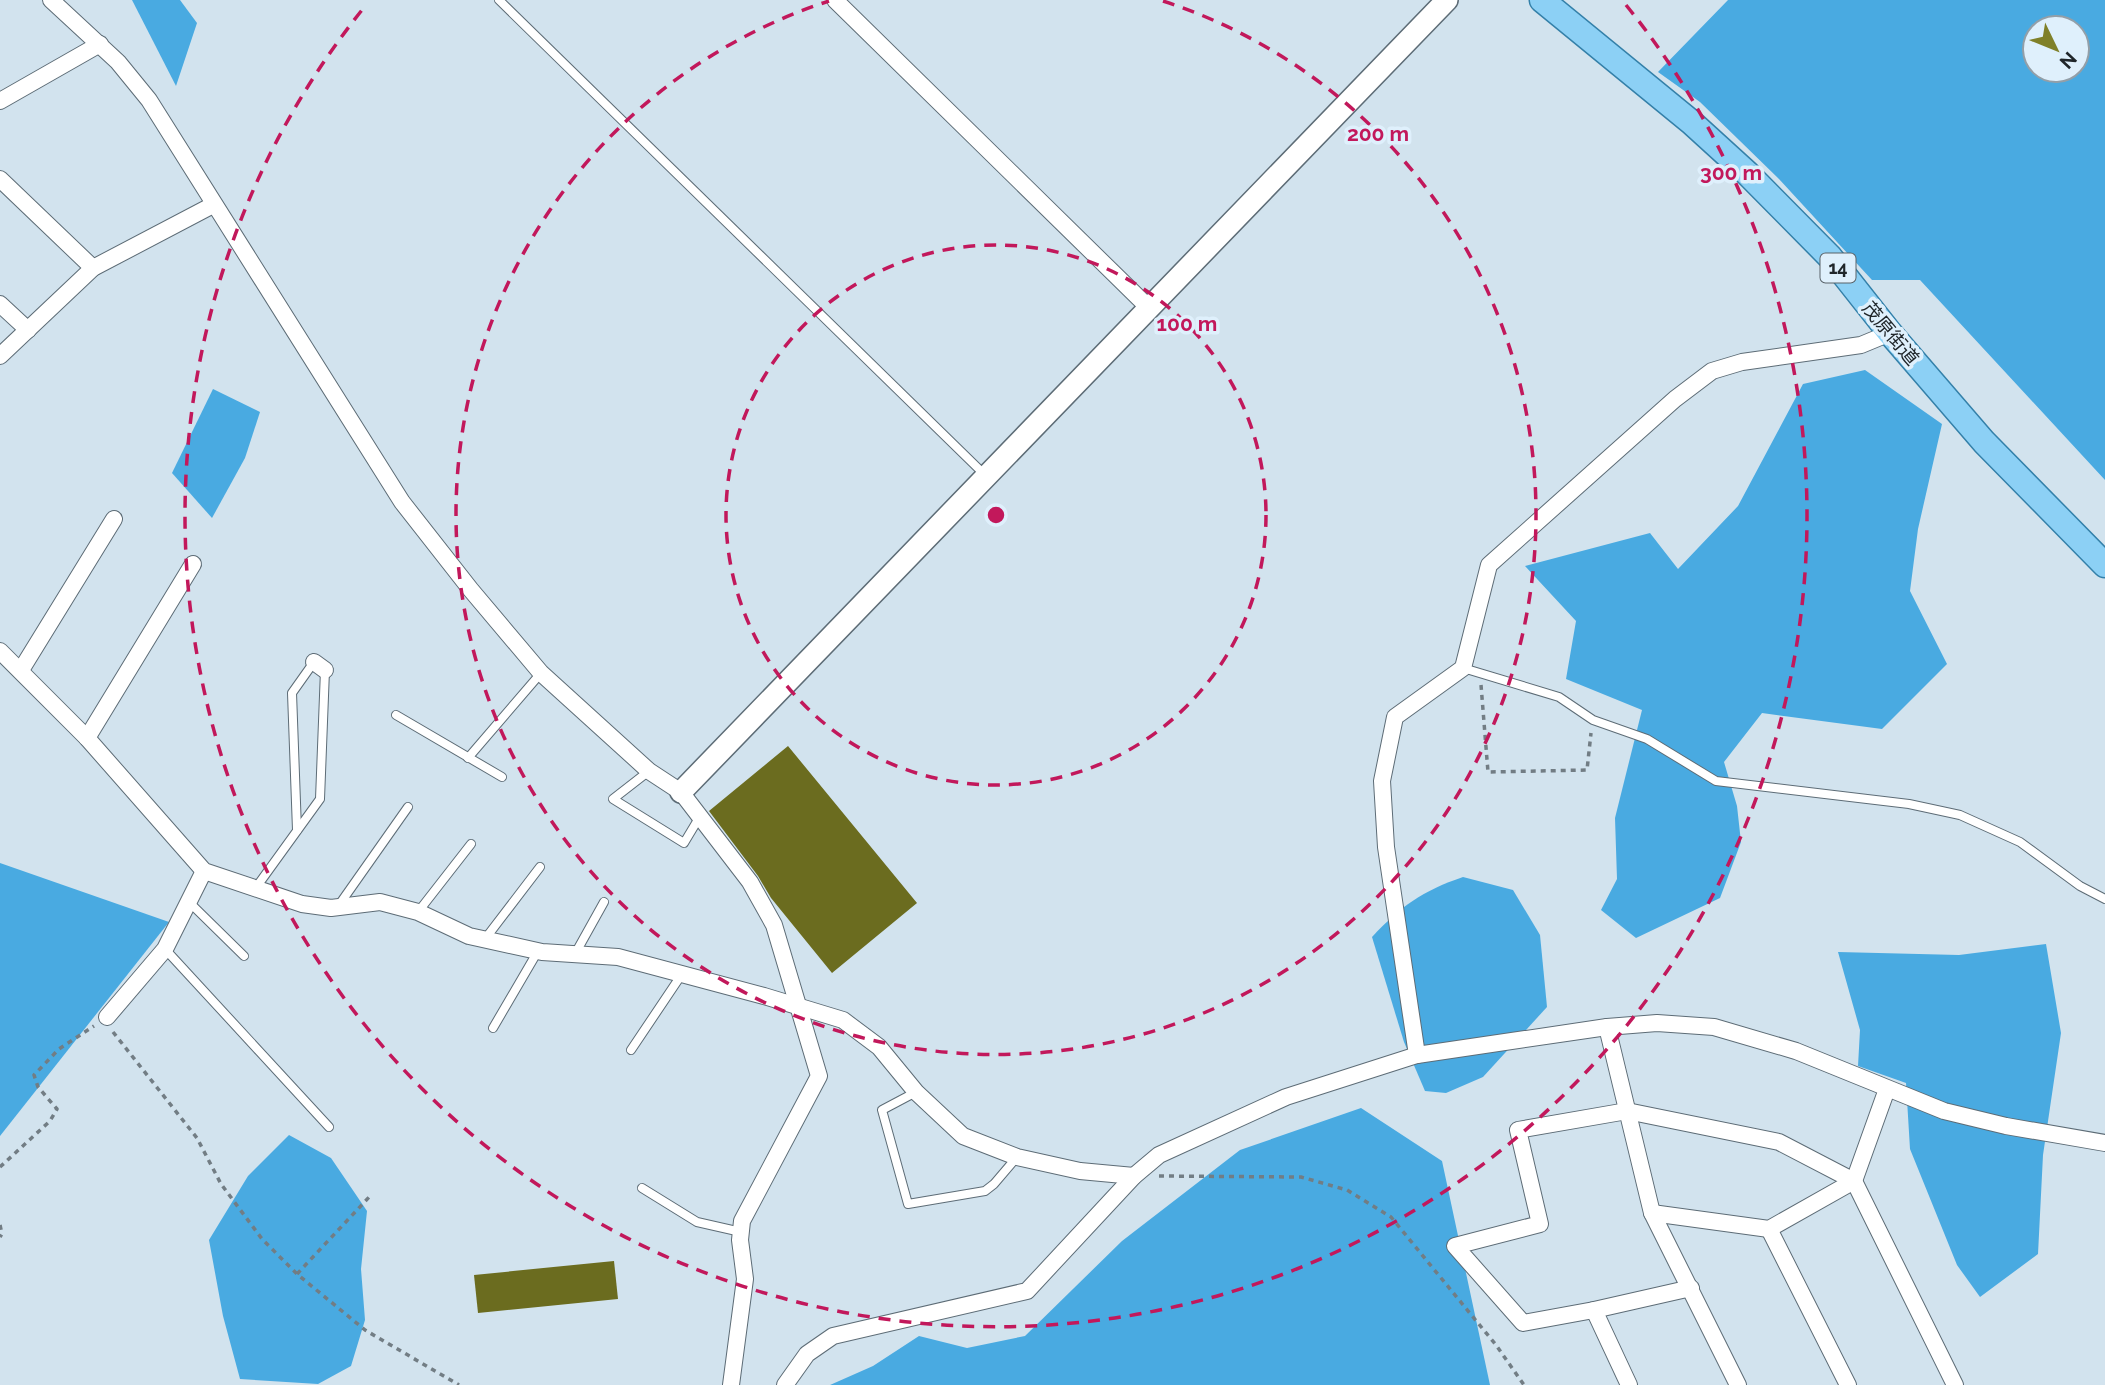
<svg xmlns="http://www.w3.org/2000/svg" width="2105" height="1385" font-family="Raleway,'Noto Sans JP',sans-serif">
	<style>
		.forest { fill: #49aae1; fill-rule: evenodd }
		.building { fill: #6b6c1f }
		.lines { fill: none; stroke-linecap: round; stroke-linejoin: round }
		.lane-casing { stroke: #5d6c76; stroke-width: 10 }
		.street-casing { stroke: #5d6c76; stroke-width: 18 }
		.secondary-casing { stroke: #5d6c76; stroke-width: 24 }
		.primary-casing { stroke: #3480a9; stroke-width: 27 }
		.path { stroke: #727d84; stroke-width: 3.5; stroke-dasharray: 5 5; stroke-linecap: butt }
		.lane { stroke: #fff; stroke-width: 8 }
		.street { stroke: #fff; stroke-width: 16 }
		.secondary { stroke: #fff; stroke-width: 21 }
		.primary { stroke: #8cd0f5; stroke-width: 24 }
		.ring { fill: none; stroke: #c2185b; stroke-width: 3.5; stroke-dasharray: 12 9 }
		.labels { text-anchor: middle; stroke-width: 7; stroke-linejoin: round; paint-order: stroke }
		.shield { fill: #dff0fc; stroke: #596369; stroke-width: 2 }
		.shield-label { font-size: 18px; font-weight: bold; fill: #20262a }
		.street-label { font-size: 19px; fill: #20262a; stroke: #dff0fc }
		.centre { fill: #c2185b; stroke: #dff0fc; stroke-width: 3.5 }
		.ring-label { font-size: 21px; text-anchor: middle; font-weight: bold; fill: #c2185b; stroke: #dff0fc; stroke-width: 7; stroke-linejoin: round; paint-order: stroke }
	</style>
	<rect width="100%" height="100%" fill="#d2e3ee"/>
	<g class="forest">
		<polygon points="132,0 180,0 197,23 176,86"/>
		<path d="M 1728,0 L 2105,0 L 2105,480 L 1920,280 L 1872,280 L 1779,179 L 1700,102 L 1658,72 ZM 2035,28 L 2077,28 L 2077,70 L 2035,70 Z"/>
		<polygon points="1865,370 1942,424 1918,529 1910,591 1947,664 1882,729 1762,713 1724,762 1737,806 1741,842 1720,898 1636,938 1601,910 1617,879 1615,818 1642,710 1566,679 1576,621 1525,566 1650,533 1678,569 1738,506 1803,384"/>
		<polygon points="213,389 260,412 245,458 212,518 172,473"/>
		<polygon points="0,863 169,922 0,1136"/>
		<path d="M 1463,877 L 1513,890 L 1540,935 L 1547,1007 L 1483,1077 L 1446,1093 L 1425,1091 L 1404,1042 L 1372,937 C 1401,906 1422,891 1463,877 Z"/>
		<polygon points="2046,944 2061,1033 2043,1155 2038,1254 1980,1297 1957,1265 1910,1149 1906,1083 1858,1066 1860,1030 1838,952 1959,955"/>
		<polygon points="1361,1108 1442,1161 1490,1385 830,1385 873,1366 919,1336 967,1348 1025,1336 1122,1241 1240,1150"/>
		<polygon points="289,1135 331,1158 367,1211 361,1269 365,1320 351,1366 318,1384 240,1379 223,1316 209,1240 248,1176"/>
	</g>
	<g class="building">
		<polygon points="788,746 917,903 832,973 771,898 758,876 709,811"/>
		<polygon points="614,1261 618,1299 478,1313 474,1275"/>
	</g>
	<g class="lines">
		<g class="lane-casing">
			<g id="lane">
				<polyline points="499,0 985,475"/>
				<polyline points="1463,668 1559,697 1593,720 1647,739 1716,781 1909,804 1960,815 2020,842 2080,886 2105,899"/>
				<polyline points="396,715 502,777"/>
				<polyline points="468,758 541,673"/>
				<polyline points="649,771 613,799 684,843 699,818"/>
				<polyline points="297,830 292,693 314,662"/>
				<polyline points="255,889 320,799 325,670"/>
				<polyline points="189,902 244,956"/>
				<polyline points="339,905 408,807"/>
				<polyline points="418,912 471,844"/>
				<polyline points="485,939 540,867"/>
				<polyline points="165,949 329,1127"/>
				<polyline points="575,954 604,902"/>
				<polyline points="493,1028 538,951"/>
				<polyline points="631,1050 682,974"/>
				<polyline points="916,1092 882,1110 908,1204 985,1191 994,1184 1017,1157"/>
				<polyline points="642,1188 697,1222 741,1232"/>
			</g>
		</g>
		<g class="street-casing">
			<g id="street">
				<polyline points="51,0 118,62 149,100 402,502 471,590 541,673 649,771 681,792 750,882 774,925 819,1076 742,1221 740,1240 745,1279 731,1385"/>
				<polyline points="835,0 1149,308"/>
				<polyline points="0,101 100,44"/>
				<polyline points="0,179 93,268"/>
				<polyline points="0,304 28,330"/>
				<polyline points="0,356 93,268 213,205"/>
				<polyline points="0,651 87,738 204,871 302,904 331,908 380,902 418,912 469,936 542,952 618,957 764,996 843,1020 879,1047 916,1092 963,1136 1017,1157 1080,1171 1134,1176"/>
				<polyline points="314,662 325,670"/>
				<polyline points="21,670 114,519"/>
				<polyline points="87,738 193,564"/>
				<polyline points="107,1017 165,949 204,871"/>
				<polyline points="1607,1027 1652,1213 1738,1385"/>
				<polyline points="1417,1055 1386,847 1382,781 1395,717 1463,668 1489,565 1675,399 1712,371 1742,362 1861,345 1890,333"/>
				<polyline points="1652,1213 1769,1229 1854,1181 1887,1089"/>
				<polyline points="1769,1229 1848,1385"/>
				<polyline points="1691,1288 1594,1310 1523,1323 1455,1246 1540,1224 1518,1130 1627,1111 1779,1142 1854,1181 1955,1385"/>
				<polyline points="1594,1310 1629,1385"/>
				<polyline points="785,1385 807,1354 833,1336 1027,1291 1134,1176 1159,1155 1286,1097 1417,1055 1607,1027 1657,1023 1714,1027 1796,1051 1944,1111 2006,1126 2105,1143"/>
			</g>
		</g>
		<g class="secondary-casing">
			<polyline id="secondary" points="681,792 1447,0"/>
		</g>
		<g class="primary-casing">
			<polyline id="primary" points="1542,0 1691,122 1747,173 1830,257 1890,333 1984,442 2105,565"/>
		</g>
		<g class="path">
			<polyline points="1481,685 1488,772 1587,770 1591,733"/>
			<polyline points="113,1032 197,1138 221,1184 262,1239 297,1274 365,1330 459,1385"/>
			<polyline points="0,1167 50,1121 57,1109 38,1087 34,1075 59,1049 94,1026"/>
			<polyline points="1159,1176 1301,1177 1347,1190 1391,1217 1496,1345 1524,1385"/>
			<polyline points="0,1225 2,1234 0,1237"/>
			<polyline points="297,1274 372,1194"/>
		</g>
		<use href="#lane" class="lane"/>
		<use href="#street" class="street"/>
		<use href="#secondary" class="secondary"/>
		<use href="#primary" class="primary"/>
	</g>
	<g class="ring">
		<circle cx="996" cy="515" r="270"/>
		<path d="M1163 1A540 540 0 1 1 829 1"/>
		<path d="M1626 5A811 811 0 1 1 366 5"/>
	</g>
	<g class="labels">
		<rect class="shield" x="1820.5" y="253.5" width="35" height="29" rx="5"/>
		<g class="shield-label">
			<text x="1838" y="274">14</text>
		</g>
		<g class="street-label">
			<text transform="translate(1891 333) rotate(50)" y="7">茂原街道</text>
		</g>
	</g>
	<circle cx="996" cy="515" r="10" class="centre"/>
	<g class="ring-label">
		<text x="1378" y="141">200 m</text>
		<text x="1731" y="180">300 m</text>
		<text x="1187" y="331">100 m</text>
	</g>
	<g transform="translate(2056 49) rotate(133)"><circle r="33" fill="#dff0fc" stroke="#939fa8" stroke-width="2"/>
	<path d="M0-5L12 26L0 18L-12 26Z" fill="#7f8029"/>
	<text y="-10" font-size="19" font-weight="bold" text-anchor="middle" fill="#20262a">N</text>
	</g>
</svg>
